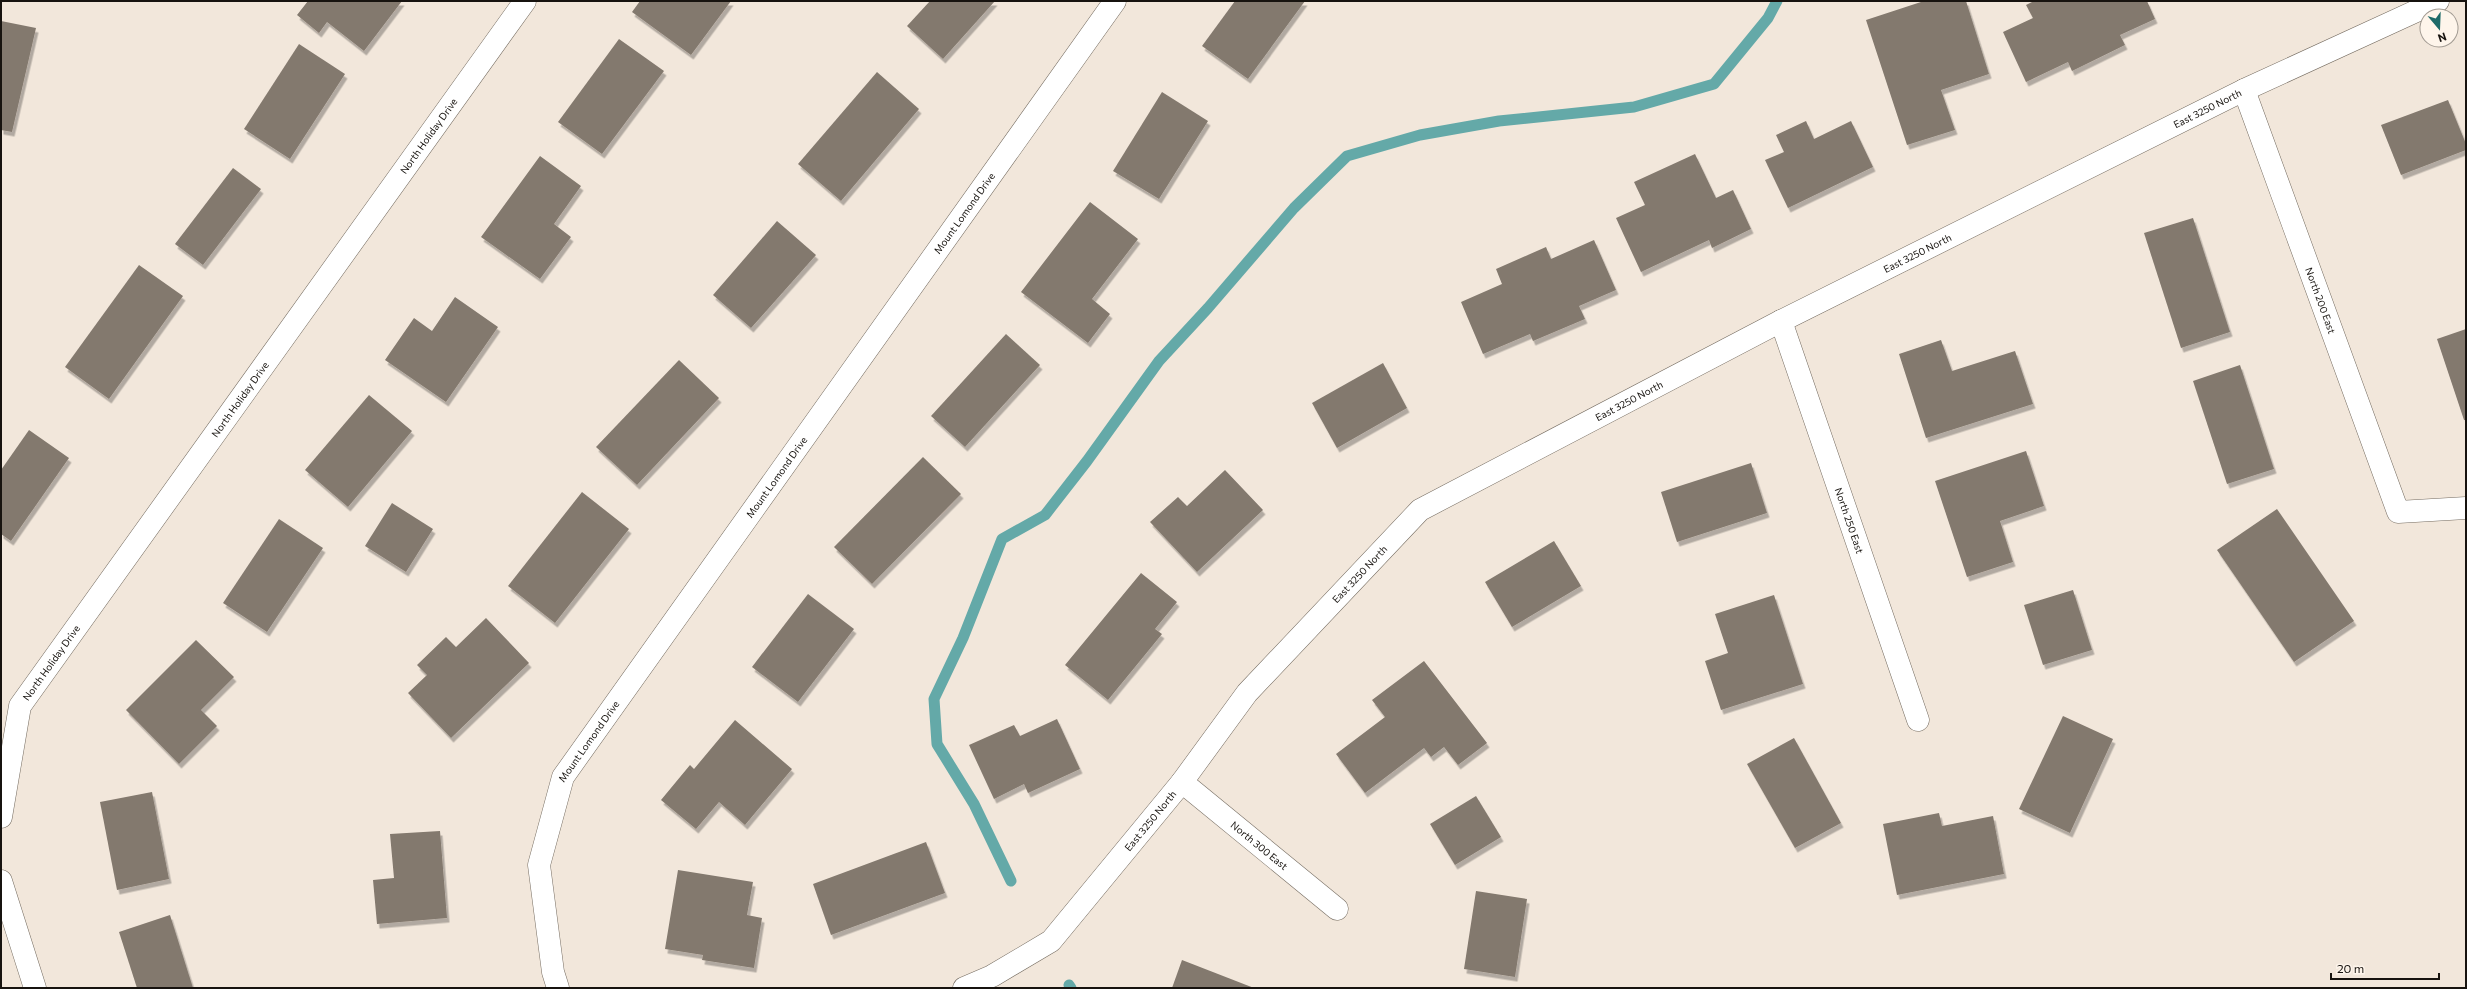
<svg xmlns="http://www.w3.org/2000/svg" width="2467" height="989" font-family="Commissioner,sans-serif">
	<style>
		.lines { fill: none; stroke-linecap: round; stroke-linejoin: round }
		.stream { stroke: #64a9a8; stroke-width: 11 }
		.building { fill: #83796e; filter: url(#shadow) }
		.street-casing { stroke: #756c61; stroke-width: 23 }
		.street { stroke: #fff; stroke-width: 22 }
		.labels { text-anchor: middle; stroke-width: 3; stroke-linejoin: round; paint-order: stroke }
		.street-label { font-size: 10px; fill: #17130f; stroke: #fef5eb }
	</style>
	<defs>
		<filter id="shadow"><feDropShadow dx="2.5" dy="4.5" stdDeviation="0" flood-color="#0004"/></filter>
	</defs>
	<rect width="100%" height="100%" fill="#f2e7db"/>
	<g class="lines">
		<g class="stream">
			<polyline points="1011,881 974,804 937,744 934,699 963,638 1002,539 1045,515 1087,461 1159,361 1208,308 1294,208 1347,156 1420,135 1499,121 1634,107 1714,84 1768,18 1777,1"/>
			<polyline points="1069,985 1071,988"/>
		</g>
	</g>
	<g class="building">
		<polygon points="308,1 402,1 364,51 327,22 319,33 297,15"/>
		<polygon points="640,1 731,1 691,55 632,12"/>
		<polygon points="930,1 995,1 943,59 907,26"/>
		<polygon points="1235,1 1305,1 1248,79 1202,46"/>
		<polygon points="1924,1 1966,1 1989,74 1941,90 1955,130 1907,145 1866,20"/>
		<polygon points="2034,1 2147,1 2155,19 2120,35 2125,45 2072,71 2068,62 2026,82 2003,32 2033,18 2026,5"/>
		<polygon points="1,21 36,28 12,132 1,130"/>
		<polygon points="619,39 664,71 602,154 558,122"/>
		<polygon points="299,44 345,74 290,159 244,129"/>
		<polygon points="877,72 919,109 841,201 798,164"/>
		<polygon points="1162,92 1208,121 1159,199 1113,171"/>
		<polygon points="2448,100 2466,144 2466,150 2401,175 2381,125"/>
		<polygon points="1806,121 1814,139 1851,121 1873,167 1788,208 1765,160 1784,152 1776,135"/>
		<polygon points="1695,154 1716,198 1733,190 1751,229 1712,248 1709,240 1641,272 1616,218 1645,205 1634,182"/>
		<polygon points="540,156 581,186 554,224 571,237 540,279 481,237"/>
		<polygon points="233,168 261,189 203,265 175,244"/>
		<polygon points="1090,202 1138,239 1092,299 1110,314 1088,343 1021,292"/>
		<polygon points="2193,218 2230,332 2181,348 2144,233"/>
		<polygon points="777,221 816,255 751,328 713,295"/>
		<polygon points="1594,240 1616,290 1579,306 1585,319 1533,341 1530,334 1483,354 1461,302 1502,284 1496,269 1546,247 1551,259"/>
		<polygon points="139,265 183,296 109,399 65,367"/>
		<polygon points="455,297 498,327 446,402 385,360 414,318 432,331"/>
		<polygon points="2466,329 2466,420 2464,420 2437,339"/>
		<polygon points="1006,334 1040,365 965,447 931,416"/>
		<polygon points="1941,340 1952,371 2015,351 2033,404 1926,438 1899,354"/>
		<polygon points="679,360 719,398 637,485 596,447"/>
		<polygon points="1383,363 1407,408 1337,448 1312,403"/>
		<polygon points="2240,365 2274,469 2227,484 2193,381"/>
		<polygon points="369,395 412,431 348,507 305,470"/>
		<polygon points="29,430 69,458 11,541 1,534 1,470"/>
		<polygon points="2026,451 2044,506 2000,521 2013,562 1967,577 1935,481"/>
		<polygon points="923,457 961,494 872,584 834,547"/>
		<polygon points="1751,463 1767,513 1677,542 1661,492"/>
		<polygon points="1225,470 1263,510 1197,572 1150,522 1178,497 1187,506"/>
		<polygon points="582,492 629,529 555,623 508,586"/>
		<polygon points="392,503 433,529 406,572 365,546"/>
		<polygon points="2277,509 2354,621 2294,662 2217,550"/>
		<polygon points="279,519 323,548 267,632 223,603"/>
		<polygon points="1554,541 1581,586 1512,627 1485,582"/>
		<polygon points="1141,573 1177,602 1155,629 1162,634 1108,700 1065,665"/>
		<polygon points="2073,590 2092,650 2043,665 2024,605"/>
		<polygon points="808,594 854,629 798,702 752,667"/>
		<polygon points="1774,595 1803,684 1721,710 1705,661 1728,653 1715,614"/>
		<polygon points="486,618 529,663 451,738 408,693 427,675 417,665 446,637 456,647"/>
		<polygon points="196,640 234,677 201,710 217,726 179,764 126,710"/>
		<polygon points="1424,661 1487,743 1458,765 1444,747 1431,757 1424,748 1365,793 1336,754 1385,717 1372,700"/>
		<polygon points="2063,716 2113,739 2070,833 2019,809"/>
		<polygon points="1057,719 1080,769 1028,793 1024,784 994,799 969,745 1014,725 1020,736"/>
		<polygon points="735,720 792,769 745,825 719,802 696,829 661,800 690,765 694,769"/>
		<polygon points="1794,738 1841,823 1795,848 1747,764"/>
		<polygon points="152,792 169,879 117,890 100,802"/>
		<polygon points="1476,796 1501,837 1455,865 1430,824"/>
		<polygon points="1939,813 1942,826 1993,816 2004,874 1897,895 1883,824"/>
		<polygon points="440,831 447,918 377,924 373,880 394,878 390,834"/>
		<polygon points="926,842 945,893 831,935 813,884"/>
		<polygon points="678,870 753,882 747,915 762,918 754,968 702,960 703,955 665,949"/>
		<polygon points="1476,891 1527,899 1515,977 1464,969"/>
		<polygon points="170,915 193,988 137,988 119,932"/>
		<polygon points="1182,960 1254,988 1172,988"/>
	</g>
	<g class="lines">
		<g class="street-casing">
			<g id="street">
				<path id="s1" d="M 2244,90 L 2398,512 L 2466,508"/>
				<path id="s2" d="M 1781,321 L 1918,720"/>
				<path id="s3" d="M 1182,782 L 1337,909"/>
				<path id="s4" d="M 1,817 L 20,706 L 525,1"/>
				<polyline points="1,881 35,988"/>
				<path id="s5" d="M 558,988 L 553,972 L 539,865 L 563,777 L 1115,1"/>
				<path id="s6" d="M 964,988 L 992,976 L 1051,941 L 1182,782 L 1247,693 L 1420,510 L 1781,321 L 2244,90 L 2438,1"/>
			</g>
		</g>
		<use href="#street" class="street"/>
	</g>
	<g class="labels">
		<g class="street-label">
			<text dy="4" stroke="none"><textPath href="#s6" startOffset="1551">East 3250 North</textPath></text>
			<text dy="4" stroke="none"><textPath href="#s4" startOffset="814">North Holiday Drive</textPath></text>
			<text dy="4" stroke="none"><textPath href="#s5" startOffset="908">Mount Lomond Drive</textPath></text>
			<text dy="4" stroke="none"><textPath href="#s6" startOffset="1227">East 3250 North</textPath></text>
			<text dy="4" stroke="none"><textPath href="#s1" startOffset="224">North 200 East</textPath></text>
			<text dy="4" stroke="none"><textPath href="#s4" startOffset="490">North Holiday Drive</textPath></text>
			<text dy="4" stroke="none"><textPath href="#s6" startOffset="903">East 3250 North</textPath></text>
			<text dy="4" stroke="none"><textPath href="#s5" startOffset="584">Mount Lomond Drive</textPath></text>
			<text dy="4" stroke="none"><textPath href="#s2" startOffset="211">North 250 East</textPath></text>
			<text dy="4" stroke="none"><textPath href="#s6" startOffset="579">East 3250 North</textPath></text>
			<text dy="4" stroke="none"><textPath href="#s4" startOffset="166">North Holiday Drive</textPath></text>
			<text dy="4" stroke="none"><textPath href="#s5" startOffset="260">Mount Lomond Drive</textPath></text>
			<text dy="4" stroke="none"><textPath href="#s6" startOffset="255">East 3250 North</textPath></text>
			<text dy="4" stroke="none"><textPath href="#s3" startOffset="100">North 300 East</textPath></text>
		</g>
	</g>
	<rect width="2467" height="989" fill="none" stroke="#17130f" stroke-width="4"/>
	<g transform="translate(2439 28) rotate(161)"><circle r="19" fill="#fef5eb" stroke="#a29b93"/>
	<path d="M0-3L7 15L0 10L-7 15Z" fill="#1d6a69"/>
	<text y="-6" font-size="11" font-weight="bold" text-anchor="middle" fill="#17130f">N</text>
	</g>
	<path d="M2331 973v6h108v-6" fill="none" stroke="#17130f" stroke-width="2"/>
	<text x="2337" y="973" font-size="12" fill="#17130f" stroke="#fef5eb" stroke-width="3" paint-order="stroke">20 m</text>
</svg>
